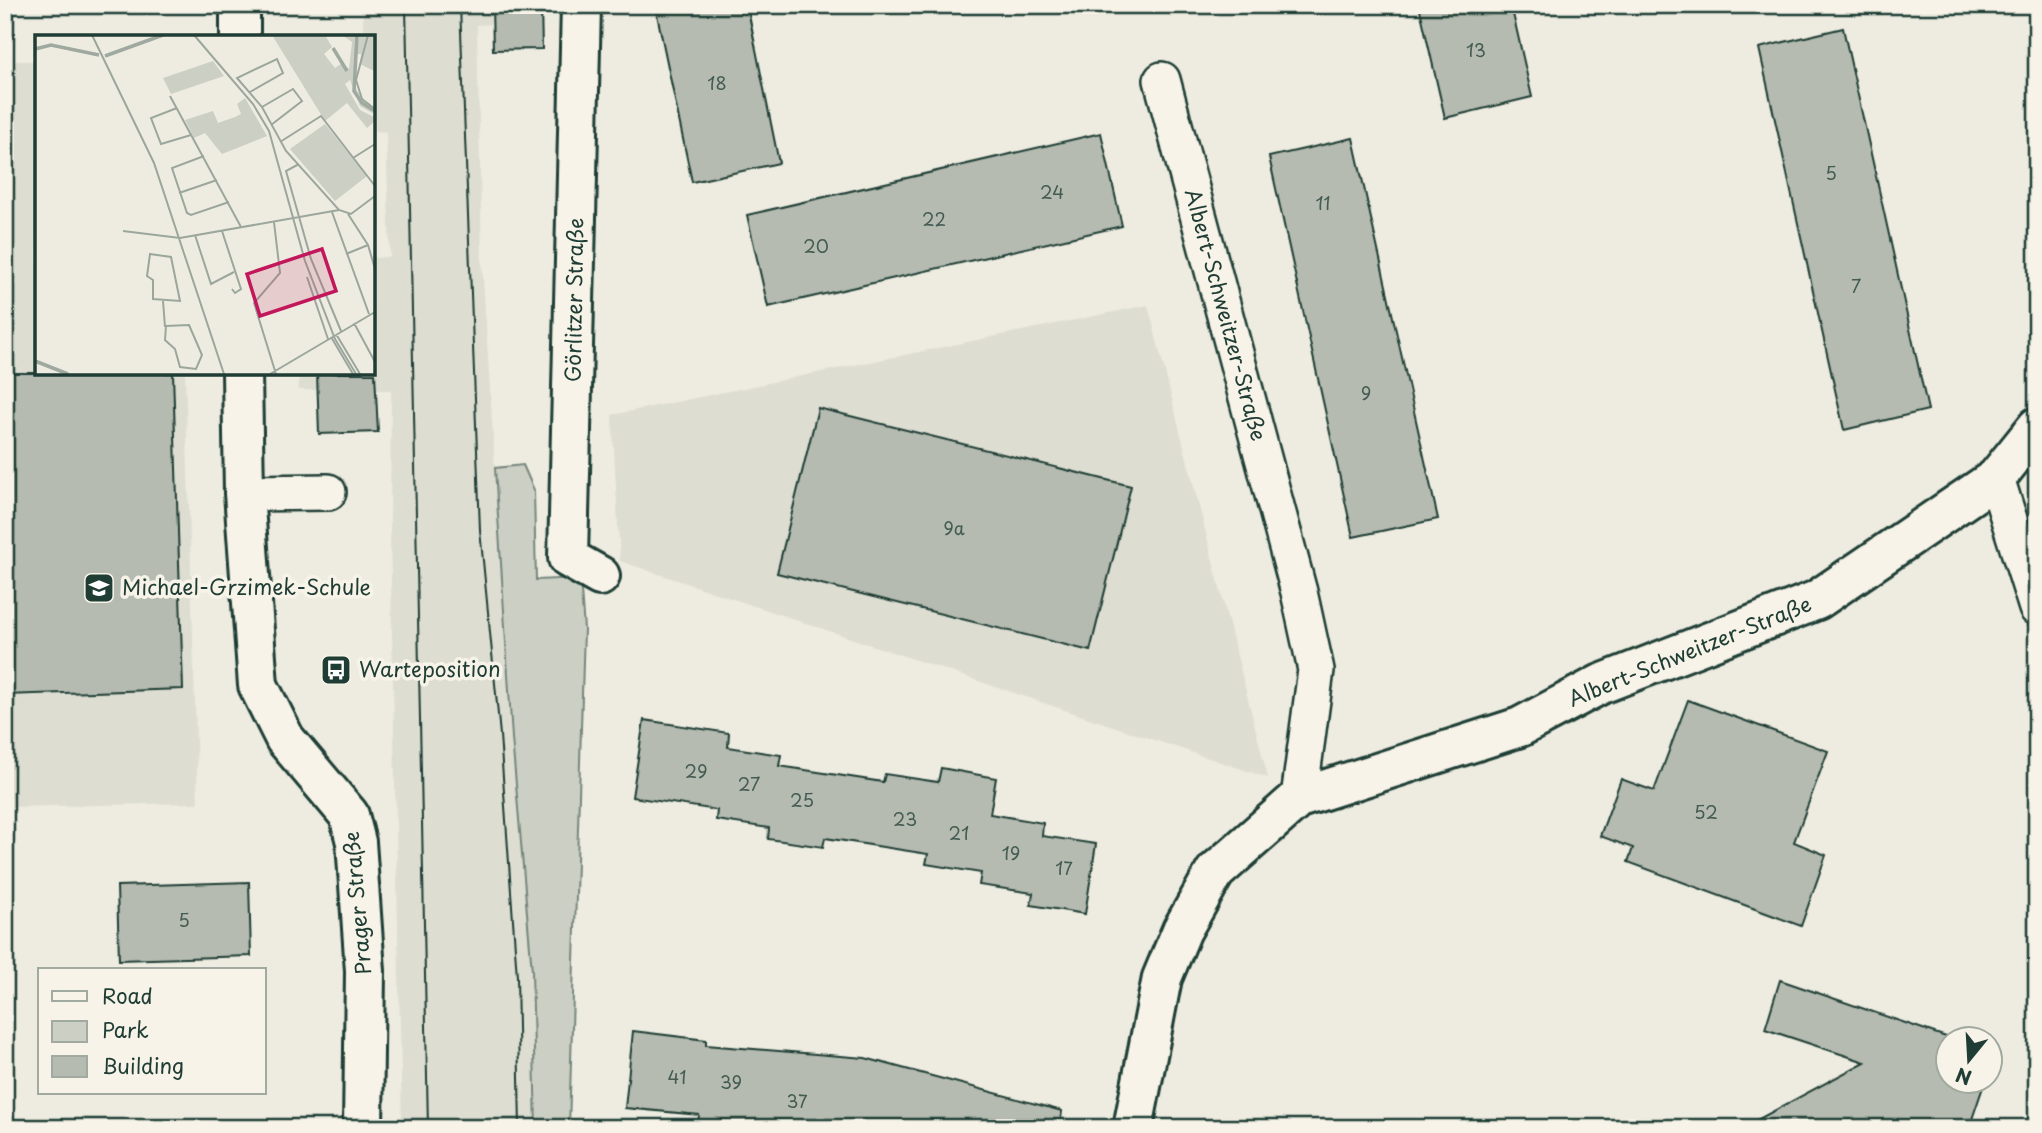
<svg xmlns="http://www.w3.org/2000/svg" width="2042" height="1133" font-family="'Playpen Sans',sans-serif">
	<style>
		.built { fill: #ddddd2 }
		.green { fill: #cccfc4; stroke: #76867c; stroke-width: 2 }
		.building { fill: #b5bbb0; stroke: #1f3d34; stroke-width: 2 }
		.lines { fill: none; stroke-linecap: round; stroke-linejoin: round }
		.lane-casing { stroke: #1f3d34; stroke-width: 40 }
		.street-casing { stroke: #1f3d34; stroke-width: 44 }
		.lane { stroke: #f7f3e8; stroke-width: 35 }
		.street { stroke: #f7f3e8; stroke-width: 38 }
		.tram { stroke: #1f3d34; stroke-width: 2 }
		.labels { text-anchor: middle; stroke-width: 7; stroke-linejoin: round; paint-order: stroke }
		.number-label { font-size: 18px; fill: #445c53 }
		.street-label { font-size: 21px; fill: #1f3d34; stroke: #f7f3e8 }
		.poi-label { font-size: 21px; fill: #1f3d34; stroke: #f7f3e8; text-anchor: start }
		.inset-river { fill: none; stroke: #9fa99f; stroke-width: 3.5 }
		.inset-road { fill: none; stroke: #9ba69c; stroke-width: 2 }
		.view { fill: #c2185b; fill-opacity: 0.15; stroke: #c2185b; stroke-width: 3.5 }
		.inset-edge { fill: none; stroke: #1f3d34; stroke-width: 3.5 }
	</style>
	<rect width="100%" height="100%" fill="#eeece1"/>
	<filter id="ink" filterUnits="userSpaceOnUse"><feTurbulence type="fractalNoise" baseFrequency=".0143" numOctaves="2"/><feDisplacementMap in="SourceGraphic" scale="14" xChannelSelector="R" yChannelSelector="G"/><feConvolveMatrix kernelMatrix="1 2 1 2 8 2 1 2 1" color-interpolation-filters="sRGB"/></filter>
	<g filter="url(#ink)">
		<g class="built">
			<polygon points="363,5 492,5 493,24 477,25 482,262 512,738 532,971 536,1128 402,1128 390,532 391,390 299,390 298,373 373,373 373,258 390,257 386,132 375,131 372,30 363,30"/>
			<polygon points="5,61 37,61 37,373 185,373 198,803 5,807"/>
			<polygon points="1148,305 1268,778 620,561 612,415"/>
		</g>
		<polygon class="green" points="523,465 534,490 536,580 580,578 584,629 569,1128 536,1128 532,971 512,738 495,468"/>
		<g class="building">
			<polygon points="492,5 541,5 542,49 493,50"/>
			<polygon points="655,5 747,5 779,163 692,182"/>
			<polygon points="1419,5 1511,5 1532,97 1445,118"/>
			<polygon points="1843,28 1928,410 1844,430 1759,48"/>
			<polygon points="1101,133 1122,226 768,307 747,215"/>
			<polygon points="1353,138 1438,519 1353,537 1269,157"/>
			<polygon points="5,373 173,373 183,689 5,695"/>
			<polygon points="317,373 375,373 378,432 319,434"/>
			<polygon points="818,408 1131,486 1090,651 777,573"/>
			<polygon points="1688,700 1828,751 1794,842 1826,855 1801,926 1628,862 1633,848 1600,836 1621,779 1654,791"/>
			<polygon points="644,720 729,733 728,747 781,755 779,766 883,782 885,774 938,782 941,768 996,778 990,814 1043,823 1042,836 1096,844 1085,914 1031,905 1033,893 979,885 981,873 926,864 928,854 825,838 823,847 768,839 769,828 716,820 717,810 632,797"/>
			<polygon points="249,882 251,956 119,960 117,886"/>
			<polygon points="1780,980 1952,1039 1948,1039 1948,1081 1985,1081 1969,1128 1742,1128 1865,1062 1765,1029"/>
			<polygon points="633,1031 706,1040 706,1045 865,1058 1062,1111 1060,1128 747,1128 698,1123 699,1115 625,1108"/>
		</g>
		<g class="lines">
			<g class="lane-casing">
				<g id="lane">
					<polyline points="1162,80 1299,592 1316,670 1299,798"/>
					<polyline points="1996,478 2037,608"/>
					<polyline points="244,493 328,492"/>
				</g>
			</g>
			<g class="street-casing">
				<g id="street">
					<polyline points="240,5 240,37"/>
					<polyline points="581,5 568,558 600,576"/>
					<polyline points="242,373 244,493 258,685 285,739 349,815 356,842 365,971 363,1128"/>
					<polyline points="1133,1128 1162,978 1182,930 1215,872 1299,798 1520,727 1601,684 1817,600 1996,478 2037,427"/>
				</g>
			</g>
			<use href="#lane" class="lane"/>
			<use href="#street" class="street"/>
			<g class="tram">
				<polyline points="406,5 428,1128"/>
				<polyline points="460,5 480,530 500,735 517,977 520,1128"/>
			</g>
		</g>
	</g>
	<defs>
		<g id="school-square" transform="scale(1.575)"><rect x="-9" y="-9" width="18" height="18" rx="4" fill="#1f3d34" stroke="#f7f3e8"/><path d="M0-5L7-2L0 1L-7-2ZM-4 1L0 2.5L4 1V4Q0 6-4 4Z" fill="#fff"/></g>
		<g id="bus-square" transform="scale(1.575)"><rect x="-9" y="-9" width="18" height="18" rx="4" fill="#1f3d34" stroke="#f7f3e8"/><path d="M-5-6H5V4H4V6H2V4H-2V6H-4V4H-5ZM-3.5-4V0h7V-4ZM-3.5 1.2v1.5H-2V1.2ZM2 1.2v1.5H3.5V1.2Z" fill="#fff"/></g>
	</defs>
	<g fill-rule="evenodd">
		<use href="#school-square" x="99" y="588"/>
		<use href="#bus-square" x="336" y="670"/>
	</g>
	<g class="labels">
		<g class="number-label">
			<text x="1476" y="57">13</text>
			<text x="717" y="90">18</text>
			<text x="1831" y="180">5</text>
			<text x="1052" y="199">24</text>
			<text x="1323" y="210">11</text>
			<text x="934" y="226">22</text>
			<text x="816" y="253">20</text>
			<text x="1856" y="293">7</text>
			<text x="1366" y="400">9</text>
			<text x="954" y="535">9a</text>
			<text x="696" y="778">29</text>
			<text x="749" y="791">27</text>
			<text x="802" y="807">25</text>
			<text x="1706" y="819">52</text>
			<text x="905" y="826">23</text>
			<text x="959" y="840">21</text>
			<text x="1011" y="860">19</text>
			<text x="1064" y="875">17</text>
			<text x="184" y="927">5</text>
			<text x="677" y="1084">41</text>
			<text x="731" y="1089">39</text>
			<text x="797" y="1108">37</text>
		</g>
		<g class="street-label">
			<text transform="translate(575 300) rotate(-89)" y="7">Görlitzer Straße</text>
			<text transform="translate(1225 315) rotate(75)" y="7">Albert-Schweitzer-Straße</text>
			<text transform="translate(1690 652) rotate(-22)" y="7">Albert-Schweitzer-Straße</text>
			<text transform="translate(358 903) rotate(-95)" y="7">Prager Straße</text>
		</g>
		<g class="poi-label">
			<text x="122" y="595">Michael-Grzimek-Schule</text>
			<text x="359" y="677">Warteposition</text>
		</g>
	</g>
	<g transform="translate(35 35)">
		<rect width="340" height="340" fill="#eeece1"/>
		<path d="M 237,0 L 290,0 L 297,12 L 289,19 L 300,33 L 307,28 L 314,34 L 317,7 L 307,0 L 339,0 L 339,36 L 325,29 L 326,19 L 322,19 L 319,42 L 321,54 L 339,79 L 325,71 L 315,45 L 310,49 L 325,75 L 339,82 L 339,87 L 332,93 L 312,68 L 290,86 ZM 178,26 L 189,41 L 136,59 L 128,43 ZM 210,63 L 232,101 L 187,119 L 170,98 L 159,103 L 150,85 L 178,76 L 183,88 L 200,82 L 206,79 L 202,69 ZM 290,89 L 332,141 L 300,166 L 255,114 Z" fill="#cccfc4"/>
		<path class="inset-river" d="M 322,0 L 319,56 L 327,68 L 340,76M 298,13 L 312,36M 0,14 L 16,10 L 64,20M 70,21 L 128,0M 0,326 L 33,339"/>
		<path class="inset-road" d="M 57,0 L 119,128 L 189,339M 159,0 L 218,69 L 234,96 L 270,226 L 300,304 L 321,339M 333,0 L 321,45 L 327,64 L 340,74M 215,57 L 248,38 L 242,24 L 202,43 L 227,72 L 251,116 L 304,175 L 316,179 L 340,161M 135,61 L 206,192M 227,72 L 258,54 L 267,66 L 236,90M 142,73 L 116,83 L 126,109 L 156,100M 245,107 L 286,81 L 340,151M 169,121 L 137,133 L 152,178 L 156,180 L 194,167M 318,123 L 340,109M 264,129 L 251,136 L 276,224 L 306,296M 144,158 L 182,145M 297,177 L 334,279M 313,179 L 333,210 L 340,234M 239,187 L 245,238 L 219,268 L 241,339M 88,196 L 145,203 L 304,175M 187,196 L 206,254 L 200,258 L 197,254M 160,200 L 176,249 L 199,237M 115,219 L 136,222 L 145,266 L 118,264 L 118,245 L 112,241 ZM 311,219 L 333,210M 272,242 L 293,304M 128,266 L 130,292M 319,288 L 340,327M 154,290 L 167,320 L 161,334 L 145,332 L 140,314 L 130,305 L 131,291 ZM 301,299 L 325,339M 296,302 L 318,339M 235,339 L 340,277"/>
		<path class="view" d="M 287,214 L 301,256 L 225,281 L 212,239 Z"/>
		<rect width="340" height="340" class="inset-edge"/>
	</g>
	<rect width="2042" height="1133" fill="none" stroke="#f7f3e8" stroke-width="28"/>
	<rect x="14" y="14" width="2014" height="1105" fill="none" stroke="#1f3d34" stroke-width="2.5" filter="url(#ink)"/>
	<rect x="38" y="968" width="228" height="126" fill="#f7f3e8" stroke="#a1aaa0" stroke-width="2"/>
	<rect x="52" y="991" width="35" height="10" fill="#f7f3e8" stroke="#a1aaa0" stroke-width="2"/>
	<text x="102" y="1004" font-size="21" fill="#1f3d34">Road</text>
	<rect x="52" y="1021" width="35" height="21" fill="#cccfc4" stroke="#a1aaa0" stroke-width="2"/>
	<text x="102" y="1038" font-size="21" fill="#1f3d34">Park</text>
	<rect x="52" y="1056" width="35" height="21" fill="#b5bbb0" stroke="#a1aaa0" stroke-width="2"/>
	<text x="102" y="1074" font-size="21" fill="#1f3d34">Building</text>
	<g transform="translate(1969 1060) rotate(198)"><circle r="33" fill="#f7f3e8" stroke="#a1aaa0" stroke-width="2"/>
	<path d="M0-5L12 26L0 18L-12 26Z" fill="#1f3d34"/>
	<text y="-10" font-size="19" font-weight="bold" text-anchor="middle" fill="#1f3d34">N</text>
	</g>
</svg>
